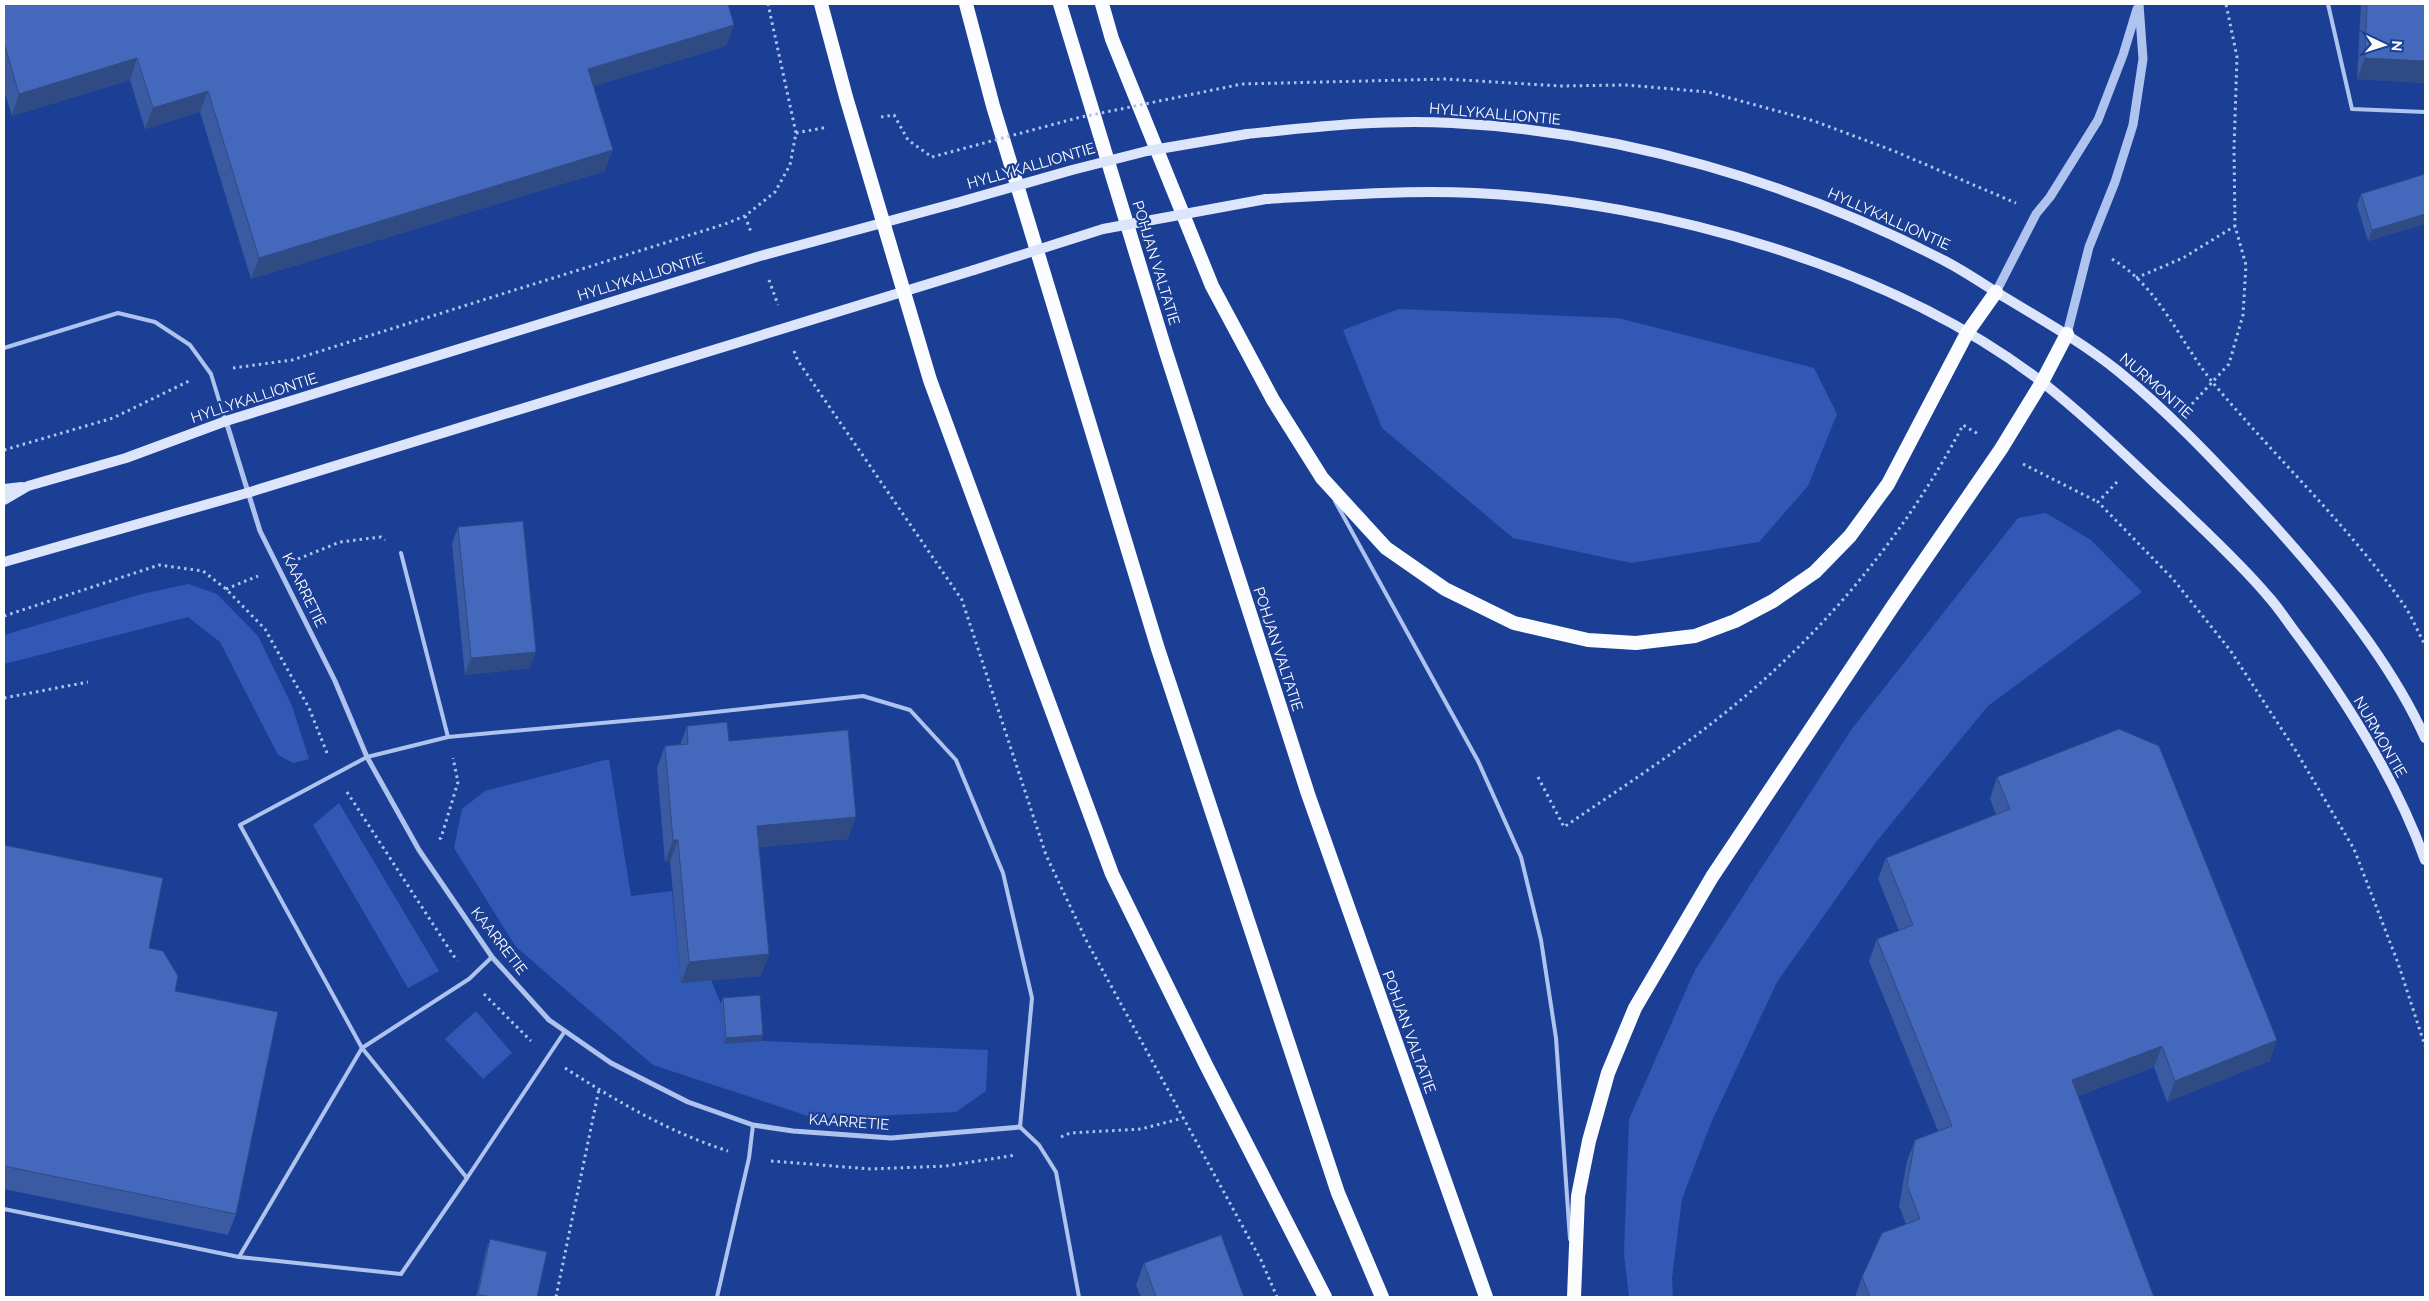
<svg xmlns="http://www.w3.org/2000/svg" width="2429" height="1301" font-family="Raleway,sans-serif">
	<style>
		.green { fill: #3058b4 }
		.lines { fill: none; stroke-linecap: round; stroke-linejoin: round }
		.path { stroke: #afc3ef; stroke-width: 3; stroke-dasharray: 2.5 4; stroke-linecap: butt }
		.service { stroke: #afc3ef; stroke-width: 4 }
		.minor { stroke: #afc3ef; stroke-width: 5 }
		.tertiary { stroke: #afc3ef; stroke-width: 9 }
		.secondary { stroke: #dce5fb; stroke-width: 10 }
		.trunk { stroke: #fbfcff; stroke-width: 14 }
		.path-bridge { stroke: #afc3ef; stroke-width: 3; stroke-dasharray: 2.5 4; stroke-linecap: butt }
		.secondary-bridge { stroke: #dce5fb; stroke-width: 10 }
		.wall { fill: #3a5aa2 }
		.shaded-wall { fill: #304a84 }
		.building { fill: #4469bc; stroke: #304a84 }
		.labels { text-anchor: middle; stroke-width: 4.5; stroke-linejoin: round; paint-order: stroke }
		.street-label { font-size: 15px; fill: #fff; stroke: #1c3f96 }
	</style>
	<rect width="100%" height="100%" fill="#1c3f96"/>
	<g class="green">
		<polygon points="1399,309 1618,318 1814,368 1837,414 1808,486 1759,542 1631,563 1513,538 1382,428 1343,330"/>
		<polygon points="2046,513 2091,540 2142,592 1988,706 1876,842 1777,982 1711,1123 1682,1199 1672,1278 1673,1297 1629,1297 1624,1254 1629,1119 1695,970 1851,730 2018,518"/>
		<polygon points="188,584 217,594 258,636 292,706 309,759 293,763 278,755 220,642 188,617 4,664 4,635 142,594"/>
		<polygon points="609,759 631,896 672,891 681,983 711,980 721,1004 724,1044 761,1041 988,1050 986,1091 956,1112 817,1119 653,1065 516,947 454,848 462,809 485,791"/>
		<polygon points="339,803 439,971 408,988 313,825"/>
		<polygon points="476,1011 512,1053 483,1079 445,1039"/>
	</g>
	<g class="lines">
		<g class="path">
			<polyline points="1242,84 1446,79 1560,86 1626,85 1708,92 1814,121 1894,151 2016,203"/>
			<polyline points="881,117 894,115 908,140 932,157"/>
			<polyline points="796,133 828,127"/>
			<polyline points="745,216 751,232"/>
			<path d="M 2112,259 C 2160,287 2180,343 2214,384 C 2276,458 2348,525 2404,605 C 2412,617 2418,632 2425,645"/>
			<polyline points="2136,278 2183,258 2235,226"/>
			<polyline points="769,280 778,305"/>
			<polyline points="794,351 798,361 962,600 1046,855 1086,940 1261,1260 1277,1297"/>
			<polyline points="233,368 292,360 725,224 745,216 775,192 790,165 796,133 768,4"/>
			<polyline points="2192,404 2229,364 2243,315 2246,265 2235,226 2234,149 2237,57 2226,4"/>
			<polyline points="4,450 113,418 189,381"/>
			<polyline points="2023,464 2098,502"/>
			<polyline points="2117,482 2098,502 2173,579 2230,650 2296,751 2354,849 2398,963 2425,1046"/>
			<polyline points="298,559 340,542 381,537 385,540"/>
			<polyline points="226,589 258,576"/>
			<polyline points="4,616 159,565 203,571 226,589 265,629 309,708 327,753"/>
			<polyline points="4,698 88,682"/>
			<path d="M 1538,777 L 1564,827 C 1615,792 1668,758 1716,720 C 1817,641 1904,538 1963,425 L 1978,434"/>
			<polyline points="347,792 457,961"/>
			<polyline points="439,839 441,838 458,782 453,758"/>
			<polyline points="484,994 531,1041"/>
			<path d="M 565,1068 C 618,1102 669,1132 728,1151"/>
			<polyline points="1061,1137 1070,1133 1141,1129 1183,1118"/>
			<polyline points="771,1161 871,1169 946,1166 1016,1155"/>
			<polyline points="556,1297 599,1089"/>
		</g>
		<g class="service">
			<polyline points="2328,4 2352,109 2425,112"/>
			<polyline points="4,348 118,313 155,322 190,345 211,374 225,420"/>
			<polyline points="1335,501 1478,761 1521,857 1541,940 1556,1038 1570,1239"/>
			<polyline points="401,553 448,737"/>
			<polyline points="565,1031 467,1178 362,1048 240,825 367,757 448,737 668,717 863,696 910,710 956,760 1003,873 1032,998 1020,1127 1039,1145 1056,1172 1079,1297"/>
			<polyline points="4,1209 239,1257 362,1048 469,979 492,957"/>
			<polyline points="239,1257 401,1274 467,1178"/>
			<polyline points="717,1297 749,1158 753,1125"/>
		</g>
		<polyline class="minor" points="226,421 260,531 335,681 367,757 419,850 492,957 549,1020 611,1063 688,1102 753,1125 793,1131 891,1138 1020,1127"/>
		<g class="tertiary">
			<polyline points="1996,292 2036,214 2050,197 2098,120 2123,55 2137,9"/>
			<polyline points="2067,334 2089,247 2115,182 2133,125 2143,59 2139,4"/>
		</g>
		<g class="secondary">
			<path d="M 1247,134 C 1315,127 1383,119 1452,123 C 1624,132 1793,182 1945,261 C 1966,272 1986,286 2006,298 C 2044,321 2083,343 2118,371 C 2166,410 2208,454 2250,499 C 2312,565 2388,655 2425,738"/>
			<path d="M 1266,199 C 1336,195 1406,190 1475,193 C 1662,202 1892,267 2042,382 C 2089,419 2132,462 2176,503 C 2207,533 2239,562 2267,595 C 2280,609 2290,626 2302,641 C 2351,708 2397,782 2425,860"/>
			<polyline points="4,489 22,487"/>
			<polyline points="4,500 28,486 126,458 226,421 760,256 956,203"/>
			<polyline points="4,562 247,493 974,270"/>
		</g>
		<g class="trunk">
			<polyline points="821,4 846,97 930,380 1112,874 1206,1065 1325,1297"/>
			<polyline points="966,4 993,106 1158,649 1338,1193 1382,1297"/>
			<polyline points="1060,4 1165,349 1308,794 1486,1297"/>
			<polyline points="1102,4 1112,39 1212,286 1273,400 1322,478 1386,548 1445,589 1514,623 1588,640 1636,643 1695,636 1735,621 1773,601 1815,572 1850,536 1888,484 1967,333 1996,292"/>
			<polyline points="1574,1297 1578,1196 1589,1141 1608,1073 1635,1008 1712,877 1893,606 2001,449 2042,382 2067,334"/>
		</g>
		<polyline class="path-bridge" points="932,157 1077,118 1242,84"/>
		<g class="secondary-bridge">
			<polyline points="956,203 1072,170 1147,151 1247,134"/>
			<polyline points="974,270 1103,229 1266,199"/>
		</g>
	</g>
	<g class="wall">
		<polygon points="4,4 734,25 726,46 594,86 605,171 251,279 200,112 145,129 130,80 12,116 4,90"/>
		<polygon points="2361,4 2425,4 2425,83 2357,79"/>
		<polygon points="2425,174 2425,224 2368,241 2357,205 2361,194"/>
		<polygon points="458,527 530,668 465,675 452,544"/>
		<polygon points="687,726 729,741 848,839 759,847 761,976 681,983 670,861 665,862 657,768 665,746 680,745"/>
		<polygon points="1997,777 2270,1061 2167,1102 2154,1067 2078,1096 2154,1297 1855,1297 1862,1277 1906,1224 1899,1206 1907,1161 1915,1140 1938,1131 1869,961 1877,939 1899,931 1878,879 1886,858 1996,814 1990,799"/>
		<polygon points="4,845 149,948 175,991 236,1214 228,1235 4,1189"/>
		<polygon points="723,998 763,1035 761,1041 724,1044 721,1004"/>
		<polygon points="490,1239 537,1297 476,1297 486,1250"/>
		<polygon points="1144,1263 1244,1297 1141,1297 1136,1285"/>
	</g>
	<g class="shaded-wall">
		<polygon points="734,25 726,46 581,90 588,69"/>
		<polygon points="137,58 130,80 12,116 19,94"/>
		<polygon points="2365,58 2425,61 2425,83 2357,79"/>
		<polygon points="208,91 200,112 145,129 153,108"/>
		<polygon points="613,150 605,171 251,279 259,258"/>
		<polygon points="2425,214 2425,224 2368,241 2372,230"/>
		<polygon points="536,652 530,668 465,675 471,658"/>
		<polygon points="856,817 848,839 750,848 757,826"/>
		<polygon points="673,840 678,840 670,861 665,862"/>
		<polygon points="769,954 761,976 681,983 689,962"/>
		<polygon points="763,1035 761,1041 724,1044 726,1038"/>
		<polygon points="2277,1040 2270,1061 2167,1102 2175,1081"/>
		<polygon points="2162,1046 2154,1067 2064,1101 2072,1080"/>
	</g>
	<g class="building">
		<polygon points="4,4 728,4 734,25 588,69 613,150 259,258 208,91 153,108 137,58 19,94 4,43"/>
		<polygon points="2367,4 2425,4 2425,61 2365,58"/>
		<polygon points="2425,174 2425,214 2372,230 2361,194"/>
		<polygon points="523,521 536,652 471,658 458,527"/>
		<polygon points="727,722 729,741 848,730 856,817 757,826 769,954 689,962 678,840 673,840 665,746 688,744 687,726"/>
		<polygon points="2119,729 2159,746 2277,1040 2175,1081 2162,1046 2072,1080 2154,1297 1870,1297 1862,1277 1882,1233 1920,1219 1907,1185 1915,1140 1952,1126 1877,939 1913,925 1886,858 2010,809 1997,777"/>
		<polygon points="4,845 163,878 149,948 163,951 178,976 175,991 278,1012 236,1214 4,1166"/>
		<polygon points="760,995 763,1035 726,1038 723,998"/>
		<polygon points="1221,1235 1244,1297 1156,1297 1144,1263"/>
		<polygon points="490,1239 547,1252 537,1297 490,1297 478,1294"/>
	</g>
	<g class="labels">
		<g class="street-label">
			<text transform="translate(1495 114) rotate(5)" y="5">HYLLYKALLIONTIE</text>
			<text transform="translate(1031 166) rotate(-16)" y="5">HYLLYKALLIONTIE</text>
			<text transform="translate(1889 219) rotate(24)" y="5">HYLLYKALLIONTIE</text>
			<text transform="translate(1156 263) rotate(73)" y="5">POHJAN VALTATIE</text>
			<text transform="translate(641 277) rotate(-17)" y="5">HYLLYKALLIONTIE</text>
			<text transform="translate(2156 386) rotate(41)" y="5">NURMONTIE</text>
			<text transform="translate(254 398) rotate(-18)" y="5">HYLLYKALLIONTIE</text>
			<text transform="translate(304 590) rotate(64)" y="5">KAARRETIE</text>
			<text transform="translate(1278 649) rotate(72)" y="5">POHJAN VALTATIE</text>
			<text transform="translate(2380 737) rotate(60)" y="5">NURMONTIE</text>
			<text transform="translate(499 941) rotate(52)" y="5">KAARRETIE</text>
			<text transform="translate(1409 1032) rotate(70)" y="5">POHJAN VALTATIE</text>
			<text transform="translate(849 1122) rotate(4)" y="5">KAARRETIE</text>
		</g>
	</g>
	<rect width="2429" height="1301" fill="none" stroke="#ffffff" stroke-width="10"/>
	<g transform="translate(2384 45) rotate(94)" stroke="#1c3f96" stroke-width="4" paint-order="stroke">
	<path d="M0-4L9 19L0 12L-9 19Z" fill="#ffffff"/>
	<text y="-8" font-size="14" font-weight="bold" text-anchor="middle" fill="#ffffff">N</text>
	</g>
</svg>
